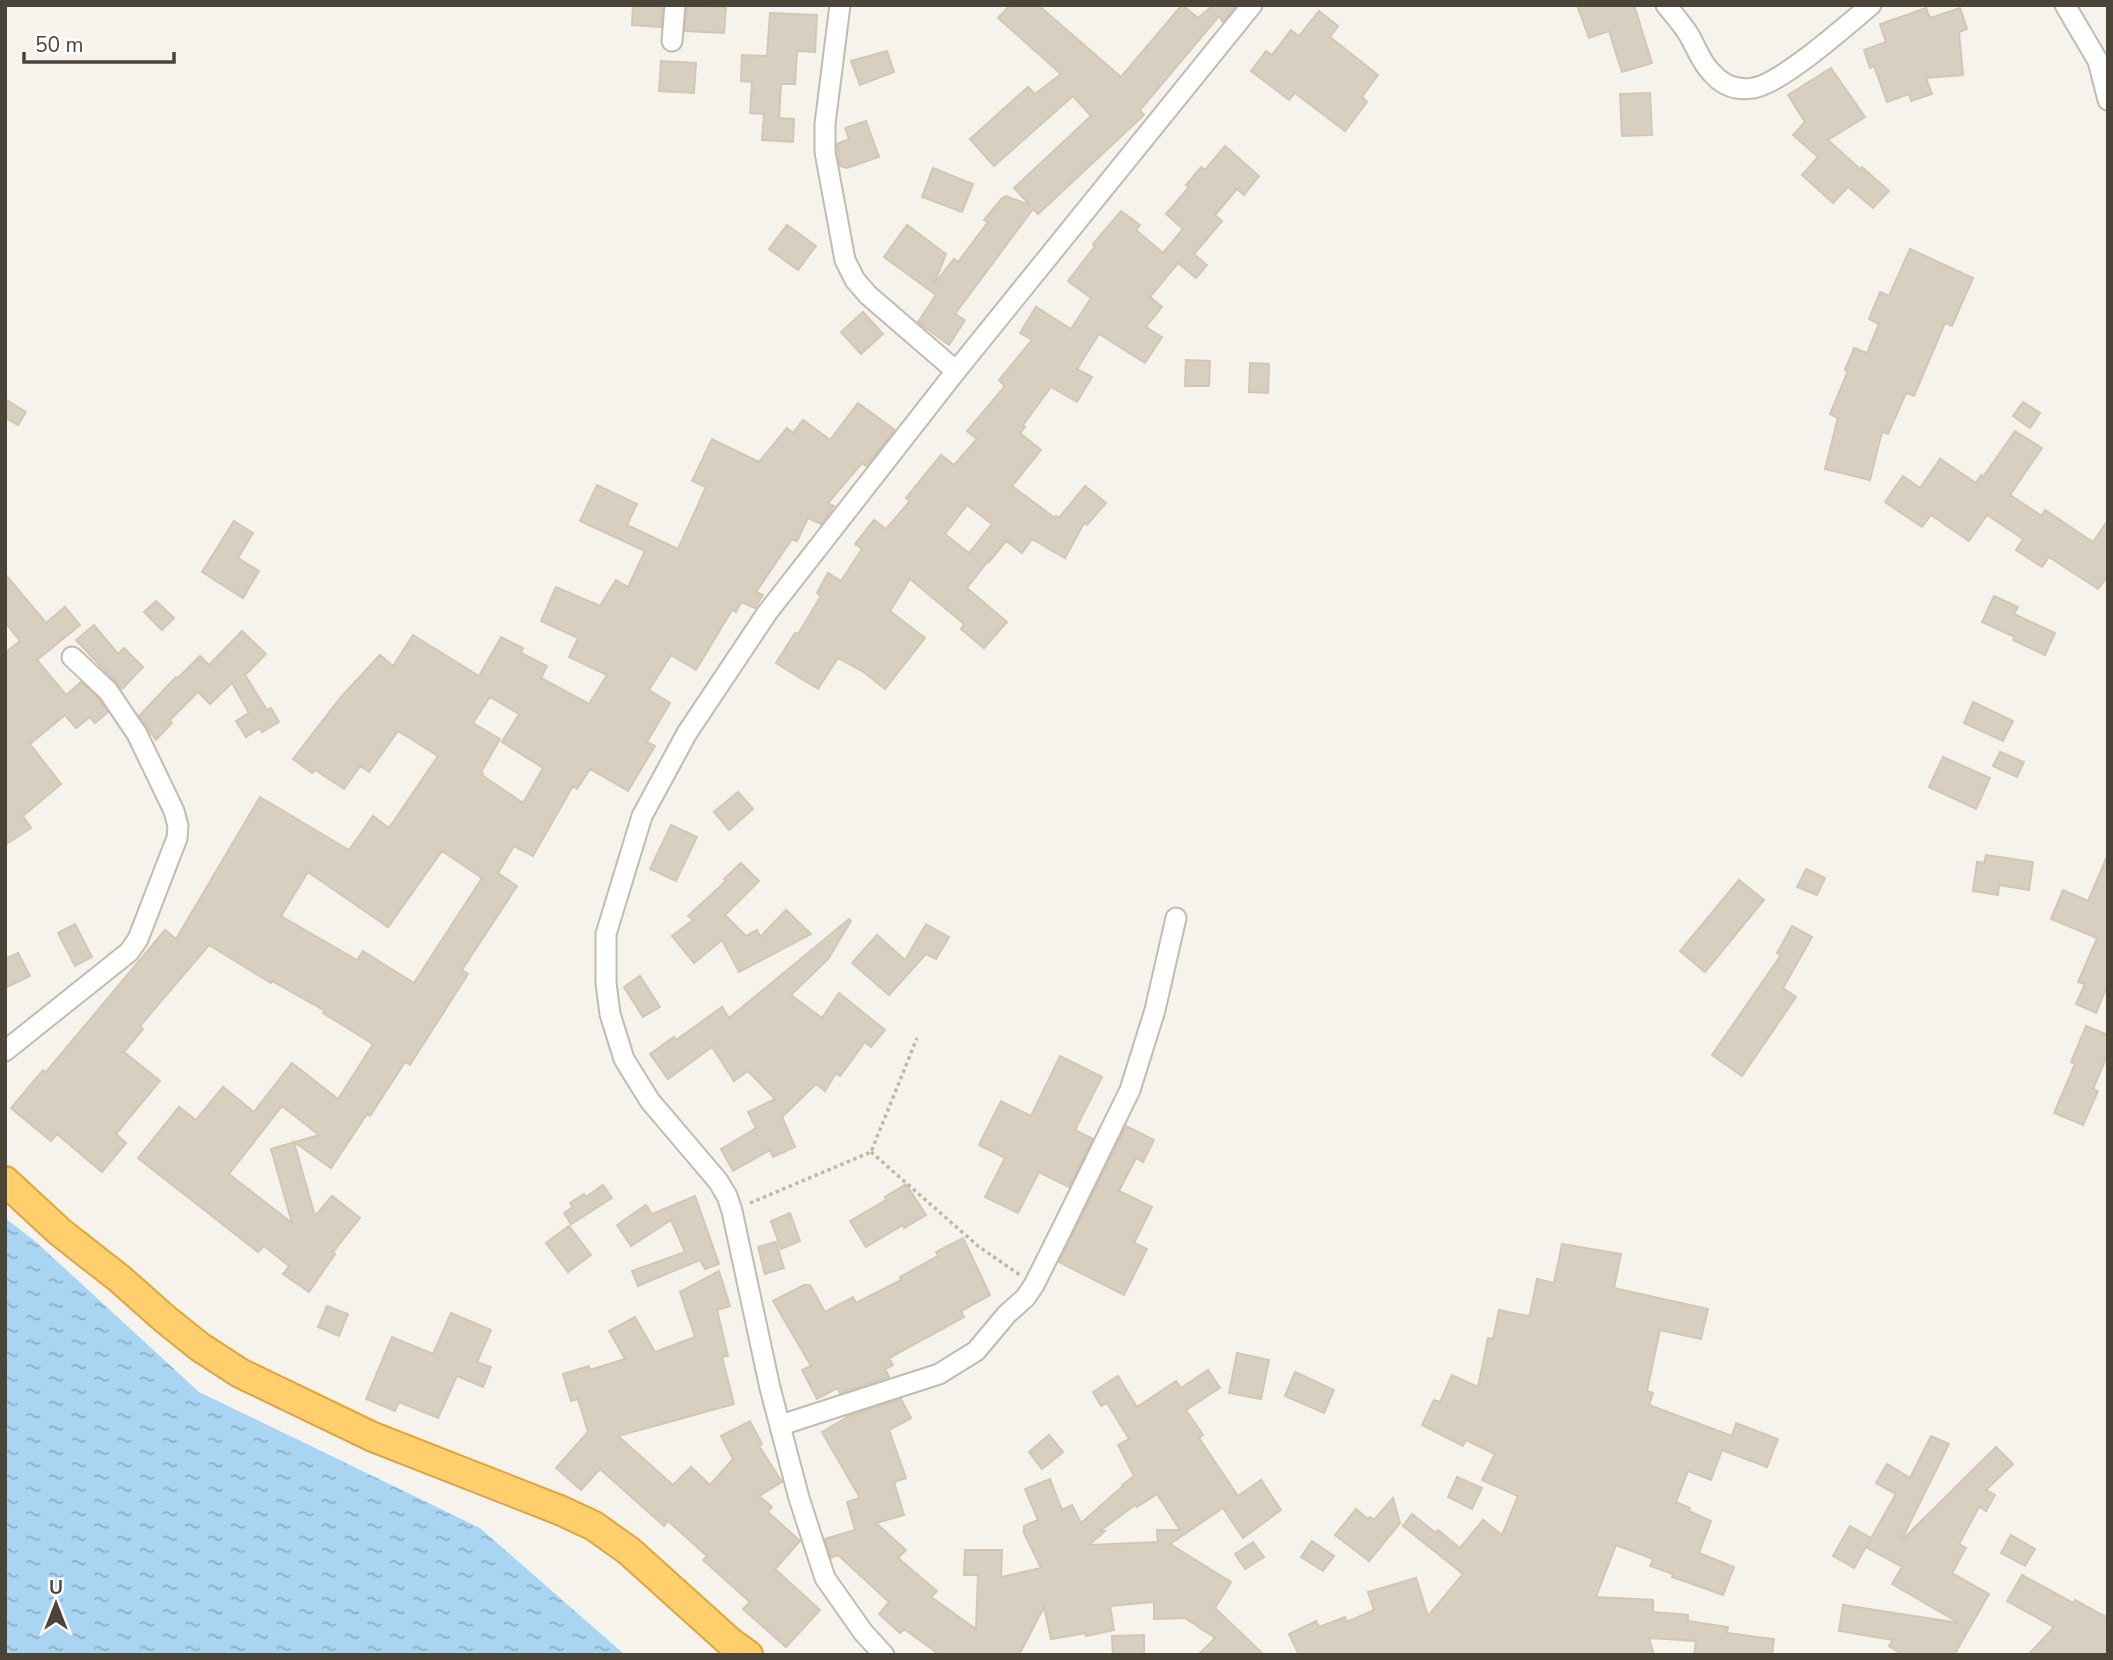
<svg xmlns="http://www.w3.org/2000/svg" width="2113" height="1660" font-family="'Nunito Sans',sans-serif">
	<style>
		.water { fill: url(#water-ripples) }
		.building { fill: #d8cfc1; stroke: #d3c7b4; stroke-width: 2; fill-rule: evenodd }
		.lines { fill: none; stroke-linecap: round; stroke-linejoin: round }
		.minor-casing { stroke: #c2bbae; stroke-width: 23 }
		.highway-casing { stroke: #e0a43c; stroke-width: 32 }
		.path { stroke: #c4b79f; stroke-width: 3.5; stroke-dasharray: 3.5 3.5; stroke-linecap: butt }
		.minor { stroke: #fff; stroke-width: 19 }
		.highway { stroke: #ffcf6e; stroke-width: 28 }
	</style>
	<defs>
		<pattern id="water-ripples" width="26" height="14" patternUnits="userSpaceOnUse" patternTransform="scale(1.75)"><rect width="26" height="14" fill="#a9d4f2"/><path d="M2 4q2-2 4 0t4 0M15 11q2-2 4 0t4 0" fill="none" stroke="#8caec5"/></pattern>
	</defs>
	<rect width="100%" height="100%" fill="#f6f3ec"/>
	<polygon class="water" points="5,1218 36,1242 199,1392 480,1528 625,1655 5,1655"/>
	<g class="building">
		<polygon points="633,5 663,5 661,27 632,25"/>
		<polygon points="687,5 726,7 724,33 685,31"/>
		<polygon points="1010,5 1038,5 1121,77 1182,5 1198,18 1211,7 1210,5 1236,5 1223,22 1219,16 1140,110 1144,115 1038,214 1033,209 955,314 965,320 949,345 918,322 936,295 884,257 907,225 946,254 934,284 954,259 958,262 988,222 984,220 1002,198 1006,196 1030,205 1014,188 1091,116 1073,96 994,166 970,139 1028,87 1035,94 1061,74 998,18"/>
		<polygon points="1577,5 1634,5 1652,63 1622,72 1609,31 1589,38"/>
		<polygon points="1926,8 1930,18 1960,8 1967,29 1959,32 1963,75 1926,78 1932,94 1911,101 1909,94 1887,102 1874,66 1870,68 1864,50 1886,42 1880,24"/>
		<polygon points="1319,11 1338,26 1330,37 1378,75 1362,97 1367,102 1345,131 1295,93 1289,100 1251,71 1266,51 1272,55 1291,30 1299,36"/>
		<polygon points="770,13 817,15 815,52 797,51 795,84 781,84 779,118 794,119 793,142 762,140 764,114 750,113 752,82 741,81 742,55 767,56"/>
		<polygon points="887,51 894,72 860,85 851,61"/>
		<polygon points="661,61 696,63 694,93 659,91"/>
		<polygon points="1831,68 1865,117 1828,140 1860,169 1862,167 1889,191 1873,208 1848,187 1833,203 1802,175 1818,157 1793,135 1805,122 1788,95"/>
		<polygon points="1650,93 1652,135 1622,136 1620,94"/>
		<polygon points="866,121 879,157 847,168 840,166 837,144 849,139 845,128"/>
		<path d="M 1225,146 L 1259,176 L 1244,195 L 1237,189 L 1215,215 L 1222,221 L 1194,254 L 1207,265 L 1196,278 L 1178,263 L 1150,297 L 1162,307 L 1146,327 L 1162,337 L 1145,363 L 1099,334 L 1077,369 L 1092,377 L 1077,402 L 1051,387 L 1023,425 L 1025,427 L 1020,433 L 1041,450 L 1012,486 L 1055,518 L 1056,516 L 1059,518 L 1085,486 L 1106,503 L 1087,525 L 1084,523 L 1065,558 L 1032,539 L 1022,553 L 1006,541 L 989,562 L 988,561 L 967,588 L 1007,622 L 984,648 L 961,629 L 964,624 L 910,579 L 890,611 L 925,638 L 885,689 L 865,673 L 838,658 L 818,689 L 776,663 L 795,633 L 798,634 L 821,596 L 817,593 L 828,573 L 841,581 L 862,549 L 855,544 L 874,520 L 886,529 L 910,501 L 906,498 L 941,455 L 954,465 L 977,439 L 967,431 L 1005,386 L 999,380 L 1032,340 L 1020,333 L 1036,307 L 1071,329 L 1091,298 L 1068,281 L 1095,246 L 1093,244 L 1121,211 L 1140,225 L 1136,230 L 1163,253 L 1183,229 L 1166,214 L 1189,187 L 1186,185 L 1201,167 L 1205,170 ZM 967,505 L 992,524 L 969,553 L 945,534 Z"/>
		<polygon points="933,168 973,184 962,212 922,197"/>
		<polygon points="787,225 816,246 798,270 769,249"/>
		<polygon points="1910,249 1973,278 1952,326 1945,323 1914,396 1906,393 1888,434 1882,432 1870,480 1825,469 1838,418 1830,414 1848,371 1845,370 1854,348 1867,353 1879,324 1869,319 1880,292 1889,296"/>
		<polygon points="863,312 883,334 861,354 841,332"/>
		<polygon points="1186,360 1210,361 1209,386 1185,386"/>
		<polygon points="1250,363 1269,364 1268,393 1249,392"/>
		<polygon points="5,399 26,412 18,425 5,418"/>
		<polygon points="2023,402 2040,413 2030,428 2013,416"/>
		<path d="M 858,403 L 895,430 L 866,466 L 862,463 L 828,503 L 834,506 L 821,524 L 808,518 L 797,541 L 792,539 L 756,592 L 763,595 L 755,608 L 741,602 L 736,612 L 732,610 L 696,670 L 671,655 L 649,690 L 670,703 L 647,742 L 655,746 L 628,791 L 590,769 L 577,789 L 573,786 L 533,856 L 514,846 L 498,873 L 517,886 L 462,970 L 468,974 L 410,1065 L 405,1062 L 370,1116 L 367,1114 L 331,1168 L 294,1142 L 315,1216 L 332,1196 L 360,1218 L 333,1252 L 335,1254 L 309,1292 L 283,1274 L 289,1266 L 264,1246 L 258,1252 L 138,1158 L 179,1107 L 196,1120 L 223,1087 L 254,1112 L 292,1063 L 338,1099 L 373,1044 L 323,1013 L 325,1011 L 272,981 L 271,983 L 209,945 L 140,1026 L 143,1029 L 124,1052 L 160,1081 L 116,1134 L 126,1143 L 102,1172 L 57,1134 L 51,1141 L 11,1108 L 43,1070 L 46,1072 L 165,930 L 176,939 L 260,797 L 349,850 L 373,816 L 389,828 L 438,756 L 398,731 L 369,772 L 360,766 L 344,789 L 315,770 L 312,773 L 293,759 L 341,697 L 380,655 L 393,666 L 413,635 L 479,676 L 501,637 L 523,648 L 521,653 L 547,666 L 541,678 L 589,704 L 607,675 L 569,657 L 578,638 L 541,621 L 556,587 L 600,606 L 616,580 L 628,587 L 645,551 L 580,521 L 597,485 L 637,504 L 627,525 L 678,549 L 706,487 L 692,481 L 712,439 L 759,462 L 787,428 L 793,433 L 803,420 L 830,440 ZM 490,697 L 519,714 L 502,742 L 543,768 L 523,803 L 482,775 L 483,773 L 481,772 L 500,739 L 473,723 ZM 442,851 L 482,878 L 414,983 L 363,951 L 357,960 L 281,916 L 308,872 L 388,927 ZM 282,1106 L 319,1135 L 271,1149 L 292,1223 L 229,1174 Z"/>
		<polygon points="2015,431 2042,448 2010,495 2042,516 2045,510 2093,542 2108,520 2108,576 2098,589 2049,557 2042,567 2016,550 2023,539 1987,515 1969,541 1931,515 1922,527 1885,502 1903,476 1920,488 1940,459 1976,483 1981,475 1983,477"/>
		<polygon points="234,521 253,533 238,558 259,571 243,598 202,572"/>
		<polygon points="5,574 46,623 65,607 80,625 37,660 66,695 81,682 99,699 108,712 95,723 90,717 76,728 65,715 30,744 61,784 23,816 31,828 5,845 5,653 20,641 5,622"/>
		<polygon points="1994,596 2018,607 2014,614 2055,633 2045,655 2013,640 2015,637 1982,622"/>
		<polygon points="156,601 174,618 162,630 144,612"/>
		<polygon points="94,625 118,654 124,648 143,667 122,689 76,640"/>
		<polygon points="242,631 266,654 245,675 267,710 271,708 279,722 262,732 260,728 246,737 236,721 249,713 232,683 210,704 198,692 170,720 172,723 156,740 139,716 176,677 178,678 200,656 209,665"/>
		<polygon points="1973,702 2013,721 2003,741 1964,723"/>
		<polygon points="2000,752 2024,762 2017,777 1993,766"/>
		<polygon points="1943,757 1990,778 1976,809 1929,787"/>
		<polygon points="738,792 753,809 729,830 714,812"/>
		<polygon points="671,825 697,837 676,881 650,869"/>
		<polygon points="2108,854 2108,984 2096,1013 2076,1004 2085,984 2078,982 2097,938 2051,919 2063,890 2088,901"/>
		<polygon points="1986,855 2033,862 2029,890 1999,885 1998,895 1973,891 1977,862 1984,863"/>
		<polygon points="741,863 759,881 725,915 746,936 757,930 760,937 786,910 811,934 739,972 722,940 694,963 672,936 693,920 688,916 726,881 724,879"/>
		<polygon points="1806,869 1825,878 1817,895 1797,887"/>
		<polygon points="1739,880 1764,900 1705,972 1680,951"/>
		<polygon points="849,919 851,921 828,959 791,995 822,1018 839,993 885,1030 871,1047 865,1042 840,1076 836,1073 825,1091 816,1084 782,1117 795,1147 773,1157 770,1150 733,1171 721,1149 756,1128 748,1112 775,1099 748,1071 734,1081 712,1047 668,1079 650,1054 674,1037 676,1040 722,1007 729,1018"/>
		<polygon points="75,924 92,957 75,966 58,933"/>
		<polygon points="926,924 949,937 936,959 926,954 889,995 852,963 877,935 905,960"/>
		<polygon points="1792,926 1812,937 1783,988 1796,997 1742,1076 1712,1055 1781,955 1777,953"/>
		<polygon points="18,953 30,976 5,988 5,959"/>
		<polygon points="640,976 660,1007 643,1017 624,987"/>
		<polygon points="2086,1026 2108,1035 2108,1054 2093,1089 2098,1091 2083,1125 2054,1113 2075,1064 2071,1062"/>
		<polygon points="1060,1056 1102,1077 1075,1130 1093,1139 1069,1187 1039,1172 1018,1213 985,1197 1005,1158 979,1145 1001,1101 1031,1116"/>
		<polygon points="1126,1126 1154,1140 1143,1162 1136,1158 1119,1191 1152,1207 1134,1243 1147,1249 1124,1295 1059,1262"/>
		<polygon points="906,1184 926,1215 904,1228 903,1225 866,1247 850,1221 886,1200 885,1197"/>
		<polygon points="603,1185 612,1198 571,1224 564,1213 573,1207 570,1203 584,1194 586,1197"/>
		<polygon points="695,1196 719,1264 705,1269 700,1260 638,1286 632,1271 685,1252 671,1220 631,1246 617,1225 646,1205 652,1214"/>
		<polygon points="790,1213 800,1241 781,1249 771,1221"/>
		<polygon points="569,1226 591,1255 568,1272 546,1243"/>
		<polygon points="963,1238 990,1295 961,1311 964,1317 889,1358 893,1365 885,1369 889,1377 840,1393 837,1388 817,1399 802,1370 811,1366 773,1301 804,1285 810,1285 825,1312 853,1297 856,1303 901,1280 900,1277 938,1256 936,1252"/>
		<polygon points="776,1242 784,1268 765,1274 758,1247"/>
		<polygon points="1562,1244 1621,1254 1614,1288 1708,1309 1701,1339 1660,1330 1647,1391 1653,1393 1649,1405 1732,1436 1736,1423 1778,1439 1767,1467 1722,1450 1711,1480 1688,1471 1676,1502 1690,1508 1689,1511 1711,1521 1699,1553 1734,1567 1723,1595 1672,1577 1673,1574 1650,1566 1653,1559 1616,1545 1596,1597 1653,1600 1653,1612 1688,1615 1688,1621 1728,1627 1727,1633 1774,1639 1772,1655 1694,1655 1696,1641 1649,1638 1654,1655 1299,1655 1289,1634 1316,1621 1319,1627 1345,1617 1347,1622 1374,1610 1368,1592 1416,1578 1428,1616 1463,1574 1403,1526 1412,1514 1436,1533 1438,1530 1460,1548 1483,1520 1502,1535 1518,1496 1482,1480 1495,1454 1466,1440 1463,1446 1422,1425 1434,1400 1440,1402 1452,1375 1478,1387 1488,1338 1493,1339 1499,1310 1527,1316 1530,1314 1537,1279 1554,1283"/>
		<polygon points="719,1271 730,1306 717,1310 728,1356 722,1357 734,1404 618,1436 673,1485 691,1467 710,1485 733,1459 721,1436 750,1421 762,1444 759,1446 782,1482 759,1496 772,1507 768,1512 800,1541 775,1569 820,1610 786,1647 743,1609 750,1602 703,1560 707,1556 668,1521 664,1526 600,1469 581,1490 556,1468 588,1432 578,1399 571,1401 563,1374 589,1366 590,1370 625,1359 609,1331 635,1317 655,1352 695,1337 680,1292"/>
		<polygon points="327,1306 348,1314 339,1336 318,1327"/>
		<polygon points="451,1313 491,1330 477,1362 491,1367 483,1387 457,1376 438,1418 399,1402 395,1411 366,1399 392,1337 433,1354"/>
		<polygon points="1237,1353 1269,1360 1261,1399 1229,1393"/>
		<path d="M 1208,1370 L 1220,1388 L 1186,1410 L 1203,1435 L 1199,1438 L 1238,1496 L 1261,1480 L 1281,1510 L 1243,1538 L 1223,1508 L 1170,1544 L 1231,1582 L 1215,1608 L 1264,1655 L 1198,1655 L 1215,1638 L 1185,1618 L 1154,1619 L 1154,1602 L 1110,1606 L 1114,1630 L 1086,1636 L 1086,1633 L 1051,1639 L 1044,1607 L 1019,1655 L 940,1655 L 904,1629 L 900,1633 L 879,1614 L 889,1602 L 838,1555 L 831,1558 L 825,1539 L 855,1530 L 847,1502 L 860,1498 L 822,1432 L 851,1415 L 901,1399 L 911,1418 L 889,1430 L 906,1478 L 894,1482 L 904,1515 L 876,1523 L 906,1550 L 898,1558 L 937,1591 L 931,1597 L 976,1629 L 978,1575 L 964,1575 L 965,1550 L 1002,1550 L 1001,1577 L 1041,1568 L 1024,1533 L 1024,1526 L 1038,1520 L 1025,1489 L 1050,1479 L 1062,1510 L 1072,1505 L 1081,1523 L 1123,1486 L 1122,1485 L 1134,1476 L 1118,1445 L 1129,1439 L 1107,1403 L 1101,1406 L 1093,1392 L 1118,1376 L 1137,1407 L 1176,1381 L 1181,1388 ZM 1157,1494 L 1180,1530 L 1157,1530 L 1158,1542 L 1089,1545 L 1105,1531 L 1100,1531 L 1135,1505 L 1137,1507 Z"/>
		<polygon points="1295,1372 1334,1390 1324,1413 1285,1396"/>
		<polygon points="1049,1435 1063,1452 1042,1469 1029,1452"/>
		<polygon points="1931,1436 1949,1444 1901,1541 1996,1447 2013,1464 1986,1490 1995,1495 1986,1511 1979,1507 1959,1544 1966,1548 1952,1573 1989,1594 1954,1655 1903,1655 1889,1646 1893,1640 1839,1631 1843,1605 1959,1623 1892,1584 1902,1567 1866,1547 1896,1494 1876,1483 1887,1464 1910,1478"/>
		<polygon points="1457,1477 1482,1488 1472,1509 1448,1497"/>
		<polygon points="1393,1498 1400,1523 1369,1561 1335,1535 1356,1509 1368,1519 1370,1517 1374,1520"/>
		<polygon points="1850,1526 1871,1538 1854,1568 1833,1556"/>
		<polygon points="2011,1535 2035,1549 2025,1566 2001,1553"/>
		<polygon points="1312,1541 1334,1556 1323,1571 1301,1557"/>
		<polygon points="1253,1542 1264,1557 1245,1569 1235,1554"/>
		<polygon points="2022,1575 2073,1603 2075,1600 2108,1618 2108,1655 2028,1655 2054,1627 2007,1601"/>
		<polygon points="1144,1635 1144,1654 1113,1655 1112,1636"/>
	</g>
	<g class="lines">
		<g class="minor-casing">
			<g id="minor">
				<polyline points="840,5 825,124 825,152 845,260 855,280 868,295 956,371"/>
				<path d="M 1666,5 C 1674,15 1683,25 1689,35 C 1696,47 1701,62 1711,72 C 1722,85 1736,91 1753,88 C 1781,84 1847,25 1871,5"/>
				<polyline points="2065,5 2098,61 2108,100"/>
				<polyline points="672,41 675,5"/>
				<polyline points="5,1051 129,952 138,939 177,838 178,826 174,811 137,734 108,691 72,657"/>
				<polyline points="781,1425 939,1374 976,1351 1007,1314 1025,1298 1034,1285 1062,1229 1130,1090 1155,1010 1176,918"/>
				<polyline points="884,1655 863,1632 825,1578 799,1498 770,1388 732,1211 727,1196 718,1181 650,1101 624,1059 610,1014 606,983 606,934 642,816 687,733 767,613 956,371 1252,5"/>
			</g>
		</g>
		<g class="highway-casing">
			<polyline id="highway" points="5,1181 60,1232 120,1279 165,1319 200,1347 240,1373 373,1437 562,1511 594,1526 629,1551 730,1642 748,1655"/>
		</g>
		<g class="path">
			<polyline points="871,1152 978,1246 1020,1275"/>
			<polyline points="750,1203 871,1152 917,1038"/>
		</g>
		<use href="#minor" class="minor"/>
		<use href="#highway" class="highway"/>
	</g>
	<rect width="2113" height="1660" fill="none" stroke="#4b4439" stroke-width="14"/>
	<g transform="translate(56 1604)" stroke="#ffffff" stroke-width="5" paint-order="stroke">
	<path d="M0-5L12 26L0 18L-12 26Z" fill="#4b4439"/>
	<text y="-10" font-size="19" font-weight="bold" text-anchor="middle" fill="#4b4439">U</text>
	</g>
	<path d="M24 52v10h150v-10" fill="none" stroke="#4b4439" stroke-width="3.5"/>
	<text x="35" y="52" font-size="21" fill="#4b4439" stroke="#ffffff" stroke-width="5" paint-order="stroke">50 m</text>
</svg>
